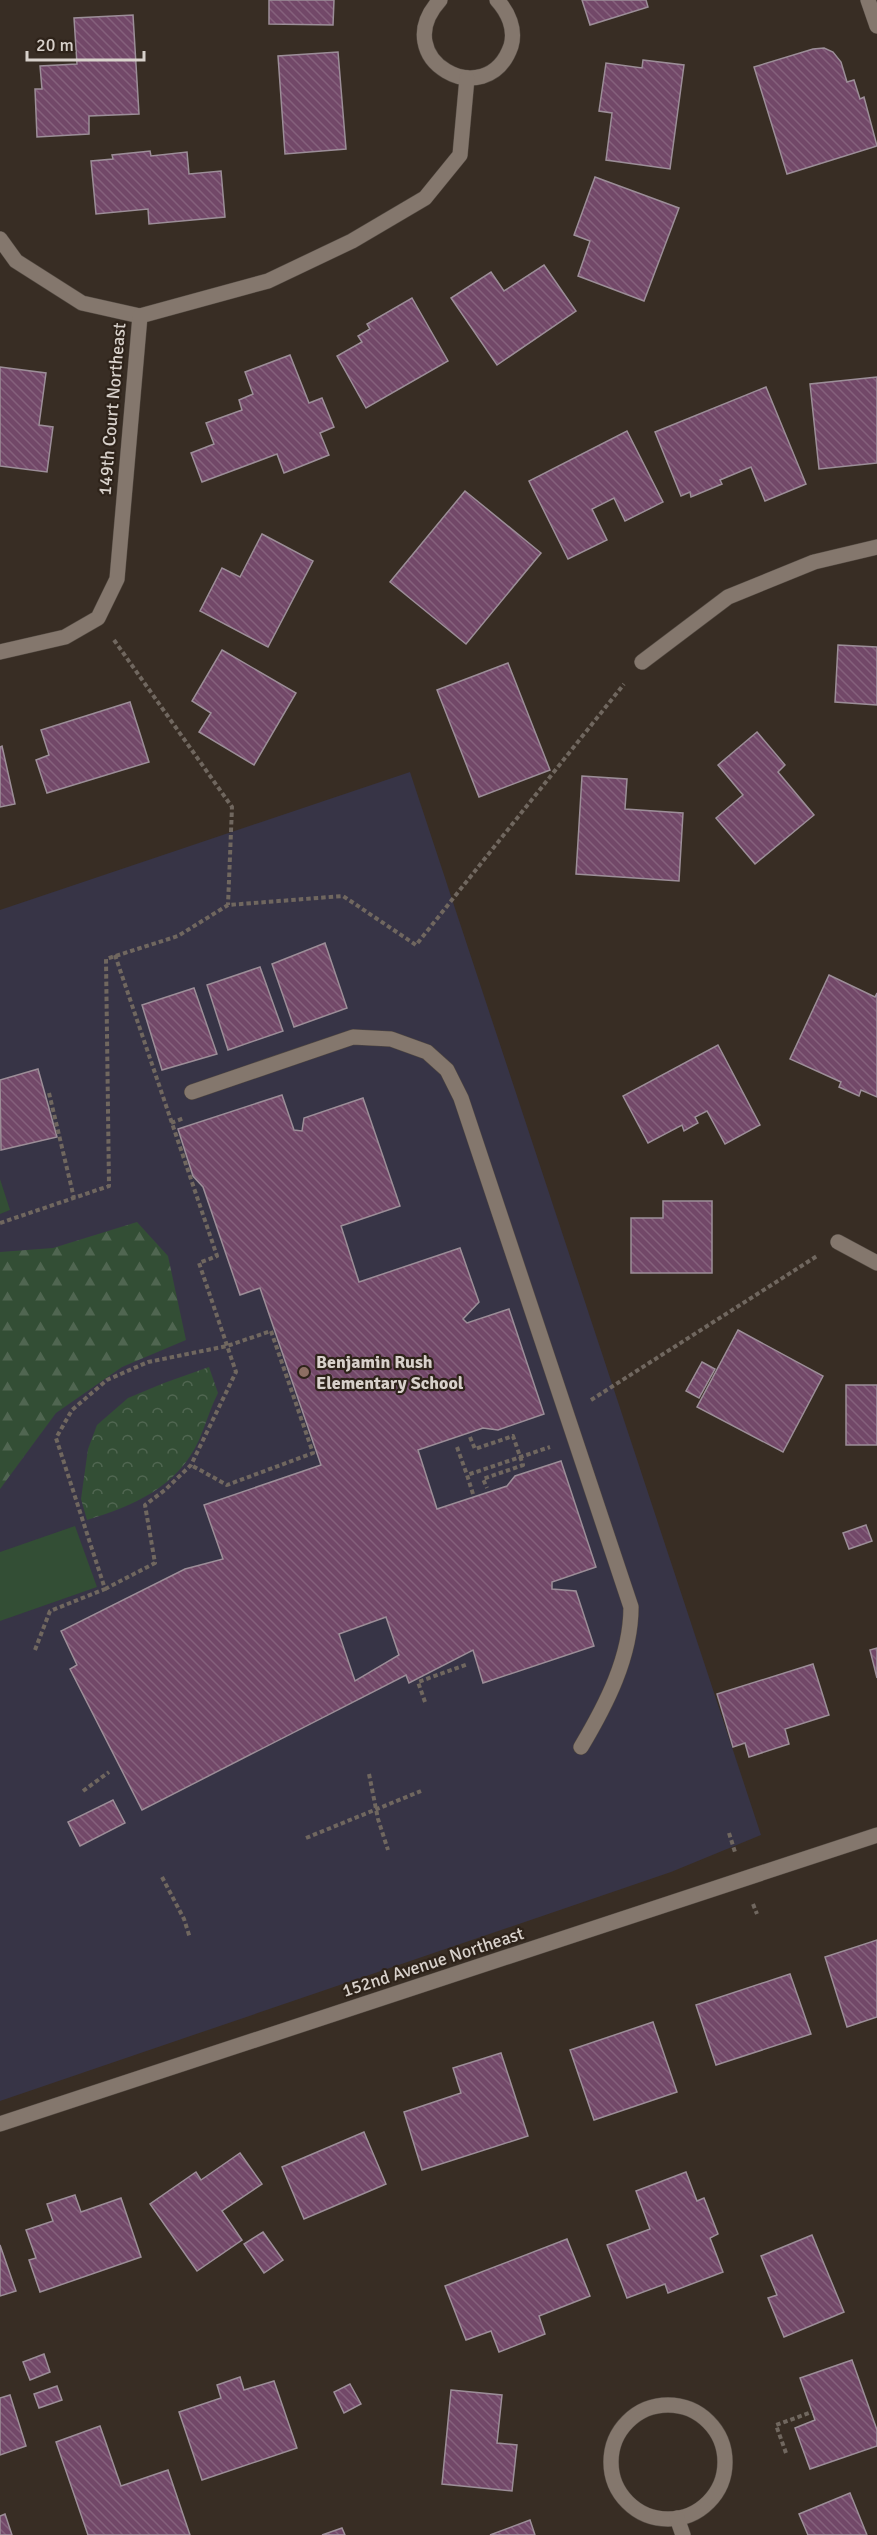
<svg xmlns="http://www.w3.org/2000/svg" width="877" height="2535" font-family="Signika,sans-serif">
	<style>
		.education { fill: #373446 }
		.green { fill: #334e35 }
		.forest { fill: url(#forest-firs) }
		.park { fill: url(#park-crowns) }
		.building { fill: url(#building-back-hatch); stroke: #9c8e98; stroke-width: 1.5; fill-rule: evenodd }
		.lines { fill: none; stroke-linecap: round; stroke-linejoin: round }
		.service-casing { stroke: #534a42; stroke-width: 16 }
		.minor-casing { stroke: #534a42; stroke-width: 16 }
		.path { stroke: #70675f; stroke-width: 4; stroke-dasharray: 4.5 3; stroke-linecap: butt }
		.service { stroke: #84776d; stroke-width: 15 }
		.minor { stroke: #84776d; stroke-width: 15 }
		.education-dot { fill: #8d6e63; stroke: #2e231a; stroke-width: 2 }
		.labels { text-anchor: middle; stroke-width: 4.5; stroke-linejoin: round; paint-order: stroke }
		.street-label { font-size: 18px; fill: #d8d1cb; stroke: #2e231a }
		.poi-label { font-size: 18px; font-weight: bold; fill: #d8d1cb; stroke: #2e231a; text-anchor: start }
	</style>
	<defs>
		<pattern id="forest-firs" width="22" height="20" patternUnits="userSpaceOnUse" patternTransform="scale(1.5)"><rect width="22" height="20" fill="#334e35"/><path d="M5 1l3.5 6h-7zM16 11l3.5 6h-7z" fill="#506651"/></pattern>
		<pattern id="park-crowns" width="20" height="18" patternUnits="userSpaceOnUse" patternTransform="scale(1.5)"><rect width="20" height="18" fill="#334e35"/><path d="M2 6a3 3 0 1 1 6 0M12 15a3 3 0 1 1 6 0" fill="none" stroke="#506651"/></pattern>
		<pattern id="building-back-hatch" width="6" height="6" patternUnits="userSpaceOnUse" patternTransform="scale(1.5)"><rect width="6" height="6" fill="#724868"/><path d="M-1 5l2 2M0 0l6 6M5-1l2 2" fill="none" stroke="#85617c"/></pattern>
	</defs>
	<rect width="100%" height="100%" fill="#382d24"/>
	<polygon class="education" points="410,772 761,1835 671,1872 0,2101 0,910"/>
	<g class="green">
		<polygon points="0,1179 10,1210 0,1214"/>
		<polygon points="75,1526 97,1587 0,1621 0,1552"/>
	</g>
	<polygon class="forest" points="137,1222 168,1256 186,1340 122,1367 56,1413 0,1489 0,1252 53,1248"/>
	<path class="park" d="M 209,1367 L 218,1393 C 210,1409 206,1424 199,1440 C 178,1487 133,1506 87,1520 L 81,1499 L 88,1449 L 97,1425 L 128,1398 L 164,1383 Z"/>
	<g class="building">
		<polygon points="269,0 334,0 333,25 269,24"/>
		<polygon points="582,0 646,0 648,7 590,25"/>
		<polygon points="133,15 139,114 89,116 89,134 37,137 35,89 42,89 40,66 77,64 74,18"/>
		<polygon points="824,48 833,52 841,62 847,82 854,80 860,99 864,97 877,146 787,174 754,67 813,49"/>
		<polygon points="338,52 346,149 285,154 278,56"/>
		<polygon points="643,60 684,65 670,169 606,160 612,113 599,111 606,63 642,68"/>
		<polygon points="150,151 151,156 187,152 189,174 221,171 225,217 149,224 148,209 96,214 91,161 113,159 112,155"/>
		<polygon points="595,177 679,208 644,301 578,276 590,241 574,235"/>
		<polygon points="544,265 576,311 497,365 451,298 491,272 504,291"/>
		<polygon points="412,298 448,361 366,408 337,356 362,342 358,336 370,329 367,324"/>
		<polygon points="290,355 309,403 322,398 334,427 320,433 329,455 284,473 277,454 202,482 191,453 214,444 206,423 242,410 239,400 253,394 245,372"/>
		<polygon points="0,367 46,373 39,425 53,427 47,472 0,466"/>
		<polygon points="877,377 877,463 819,469 810,384"/>
		<polygon points="766,387 806,484 765,501 751,467 720,480 722,484 691,497 690,492 681,496 655,432"/>
		<polygon points="627,431 663,502 625,521 614,498 592,509 607,540 568,559 529,481"/>
		<polygon points="465,491 541,553 466,644 390,582"/>
		<polygon points="262,534 313,561 268,647 200,611 222,568 240,577"/>
		<polygon points="838,645 877,647 877,705 835,702"/>
		<polygon points="222,650 296,693 254,765 199,732 211,713 192,701"/>
		<polygon points="508,663 550,770 479,797 437,690"/>
		<polygon points="130,702 149,762 47,793 36,760 49,755 41,730"/>
		<polygon points="757,732 785,765 778,772 814,815 755,864 716,818 743,795 718,765"/>
		<polygon points="2,746 15,804 0,807 0,747"/>
		<polygon points="582,776 627,779 625,809 683,813 679,881 576,874"/>
		<polygon points="325,943 347,1008 294,1027 272,964"/>
		<polygon points="260,967 283,1031 228,1050 207,985"/>
		<polygon points="829,975 875,997 877,993 877,1097 861,1090 859,1096 839,1087 841,1082 790,1059"/>
		<polygon points="194,988 217,1054 162,1070 142,1005"/>
		<polygon points="718,1045 760,1125 725,1144 707,1111 695,1117 698,1123 684,1131 682,1125 648,1143 623,1096"/>
		<polygon points="38,1069 57,1137 1,1150 0,1080"/>
		<path d="M 282,1095 L 294,1130 L 302,1131 L 304,1118 L 363,1098 L 400,1206 L 341,1226 L 359,1282 L 460,1248 L 479,1302 L 463,1319 L 467,1323 L 509,1309 L 544,1414 L 498,1430 L 483,1428 L 418,1450 L 437,1509 L 507,1486 L 515,1476 L 561,1461 L 596,1567 L 552,1582 L 552,1589 L 576,1591 L 594,1646 L 483,1683 L 473,1650 L 409,1683 L 406,1675 L 142,1810 L 70,1669 L 77,1665 L 61,1631 L 185,1569 L 223,1559 L 204,1505 L 321,1465 L 260,1288 L 240,1295 L 203,1187 L 193,1176 L 178,1129 ZM 386,1617 L 399,1655 L 355,1681 L 339,1634 Z"/>
		<polygon points="663,1201 712,1201 712,1273 631,1273 631,1218 663,1218"/>
		<polygon points="738,1330 823,1376 783,1452 697,1407"/>
		<polygon points="702,1362 715,1369 699,1398 686,1391"/>
		<rect x="846" y="1385" width="31" height="60"/>
		<polygon points="866,1525 872,1541 849,1549 843,1533"/>
		<polygon points="877,1648 877,1678 870,1650"/>
		<polygon points="813,1664 829,1715 785,1729 789,1744 749,1757 745,1743 733,1747 717,1694"/>
		<polygon points="113,1800 125,1823 80,1846 68,1822"/>
		<polygon points="877,1940 877,2017 847,2027 825,1957"/>
		<polygon points="790,1974 811,2034 716,2065 696,2005"/>
		<polygon points="653,2022 677,2092 594,2120 570,2050"/>
		<polygon points="501,2053 528,2136 422,2170 404,2112 461,2093 453,2068"/>
		<polygon points="364,2132 386,2184 304,2219 282,2167"/>
		<polygon points="240,2153 262,2184 222,2211 242,2240 197,2271 150,2204 196,2172 201,2180"/>
		<polygon points="686,2172 697,2201 704,2198 718,2234 710,2238 723,2272 668,2293 665,2284 627,2298 607,2245 650,2229 636,2191"/>
		<polygon points="75,2195 81,2212 121,2198 141,2257 40,2292 29,2260 36,2258 26,2230 53,2221 47,2204"/>
		<polygon points="263,2232 283,2260 264,2273 244,2244"/>
		<polygon points="812,2235 844,2312 784,2337 768,2298 777,2295 761,2256"/>
		<polygon points="567,2239 590,2296 539,2316 545,2334 499,2352 491,2331 466,2340 445,2286"/>
		<polygon points="0,2245 16,2291 0,2296"/>
		<polygon points="44,2354 50,2372 30,2380 23,2362"/>
		<polygon points="852,2360 877,2430 877,2446 810,2469 795,2428 815,2420 800,2378"/>
		<polygon points="240,2377 244,2390 274,2381 297,2448 202,2480 179,2412 221,2398 217,2385"/>
		<polygon points="350,2384 361,2404 344,2413 334,2392"/>
		<polygon points="57,2386 62,2400 39,2408 34,2394"/>
		<polygon points="451,2390 502,2395 497,2443 517,2445 512,2491 442,2484"/>
		<polygon points="10,2395 26,2446 0,2455 0,2398"/>
		<polygon points="100,2426 121,2486 168,2470 190,2535 88,2535 56,2442"/>
		<polygon points="850,2493 867,2535 808,2535 799,2514"/>
		<polygon points="5,2514 12,2535 0,2535 0,2516"/>
		<polygon points="530,2520 535,2535 490,2535"/>
		<polygon points="342,2528 345,2535 322,2535"/>
	</g>
	<g class="lines">
		<g class="service-casing">
			<path id="service" d="M 192,1092 L 353,1037 L 391,1039 L 427,1052 L 447,1070 L 461,1098 L 631,1607 C 631,1657 606,1705 581,1747"/>
		</g>
		<g class="minor-casing">
			<g id="minor">
				<path d="M 440,0 C 386,59 487,115 511,46 C 516,29 508,12 497,0"/>
				<polyline points="868,0 877,26"/>
				<polyline points="0,239 16,261 82,303 140,316"/>
				<polyline points="0,652 65,637 98,618 117,579 140,316 268,281 352,241 425,198 460,155 467,78"/>
				<polyline points="642,662 728,597 814,562 877,547"/>
				<polyline points="838,1242 877,1263"/>
				<polyline points="0,2124 877,1835"/>
				<circle cx="668" cy="2462" r="57"/>
				<polyline points="677,2518 683,2535"/>
			</g>
		</g>
		<g class="path">
			<polyline points="114,640 232,807 228,905"/>
			<polyline points="49,1093 74,1198"/>
			<polyline points="171,1123 184,1118"/>
			<polyline points="0,1223 109,1186 106,959 178,936 228,905 343,896 416,945 624,684"/>
			<polyline points="591,1400 817,1256"/>
			<polyline points="470,1437 475,1449 513,1436 523,1465 483,1479 487,1488"/>
			<polyline points="457,1447 467,1475"/>
			<polyline points="473,1494 467,1475 550,1447"/>
			<polyline points="105,1589 155,1563 145,1505 165,1490 191,1465 236,1372 199,1263 217,1256 115,955"/>
			<polyline points="35,1650 50,1611 105,1589 56,1438 72,1410 107,1380 148,1362 227,1346 271,1331 313,1453 227,1485 191,1465"/>
			<polyline points="425,1702 418,1682 468,1664"/>
			<polyline points="369,1774 378,1819 388,1850"/>
			<polyline points="83,1791 109,1772"/>
			<polyline points="729,1833 735,1852"/>
			<polyline points="306,1838 421,1791"/>
			<polyline points="162,1877 184,1919 190,1938"/>
			<polyline points="753,1904 757,1914"/>
			<polyline points="786,2453 776,2425 812,2412"/>
		</g>
		<use href="#service" class="service"/>
		<use href="#minor" class="minor"/>
	</g>
	<circle class="education-dot" cx="304" cy="1372" r="6"/>
	<g class="labels">
		<g class="street-label">
			<text transform="translate(112 409) rotate(-85)" y="6">149th Court Northeast</text>
			<text transform="translate(433 1962) rotate(-18)" y="6">152nd Avenue Northeast</text>
		</g>
		<g class="poi-label">
			<text x="316" y="1368">Benjamin Rush<tspan x="316" dy="21">Elementary School</tspan></text>
		</g>
	</g>
	<path d="M27 51v9h117v-9" fill="none" stroke="#d8d1cb" stroke-width="3"/>
	<text x="36" y="51" font-size="18" fill="#d8d1cb" stroke="#2e231a" stroke-width="4.5" paint-order="stroke">20 m</text>
</svg>
